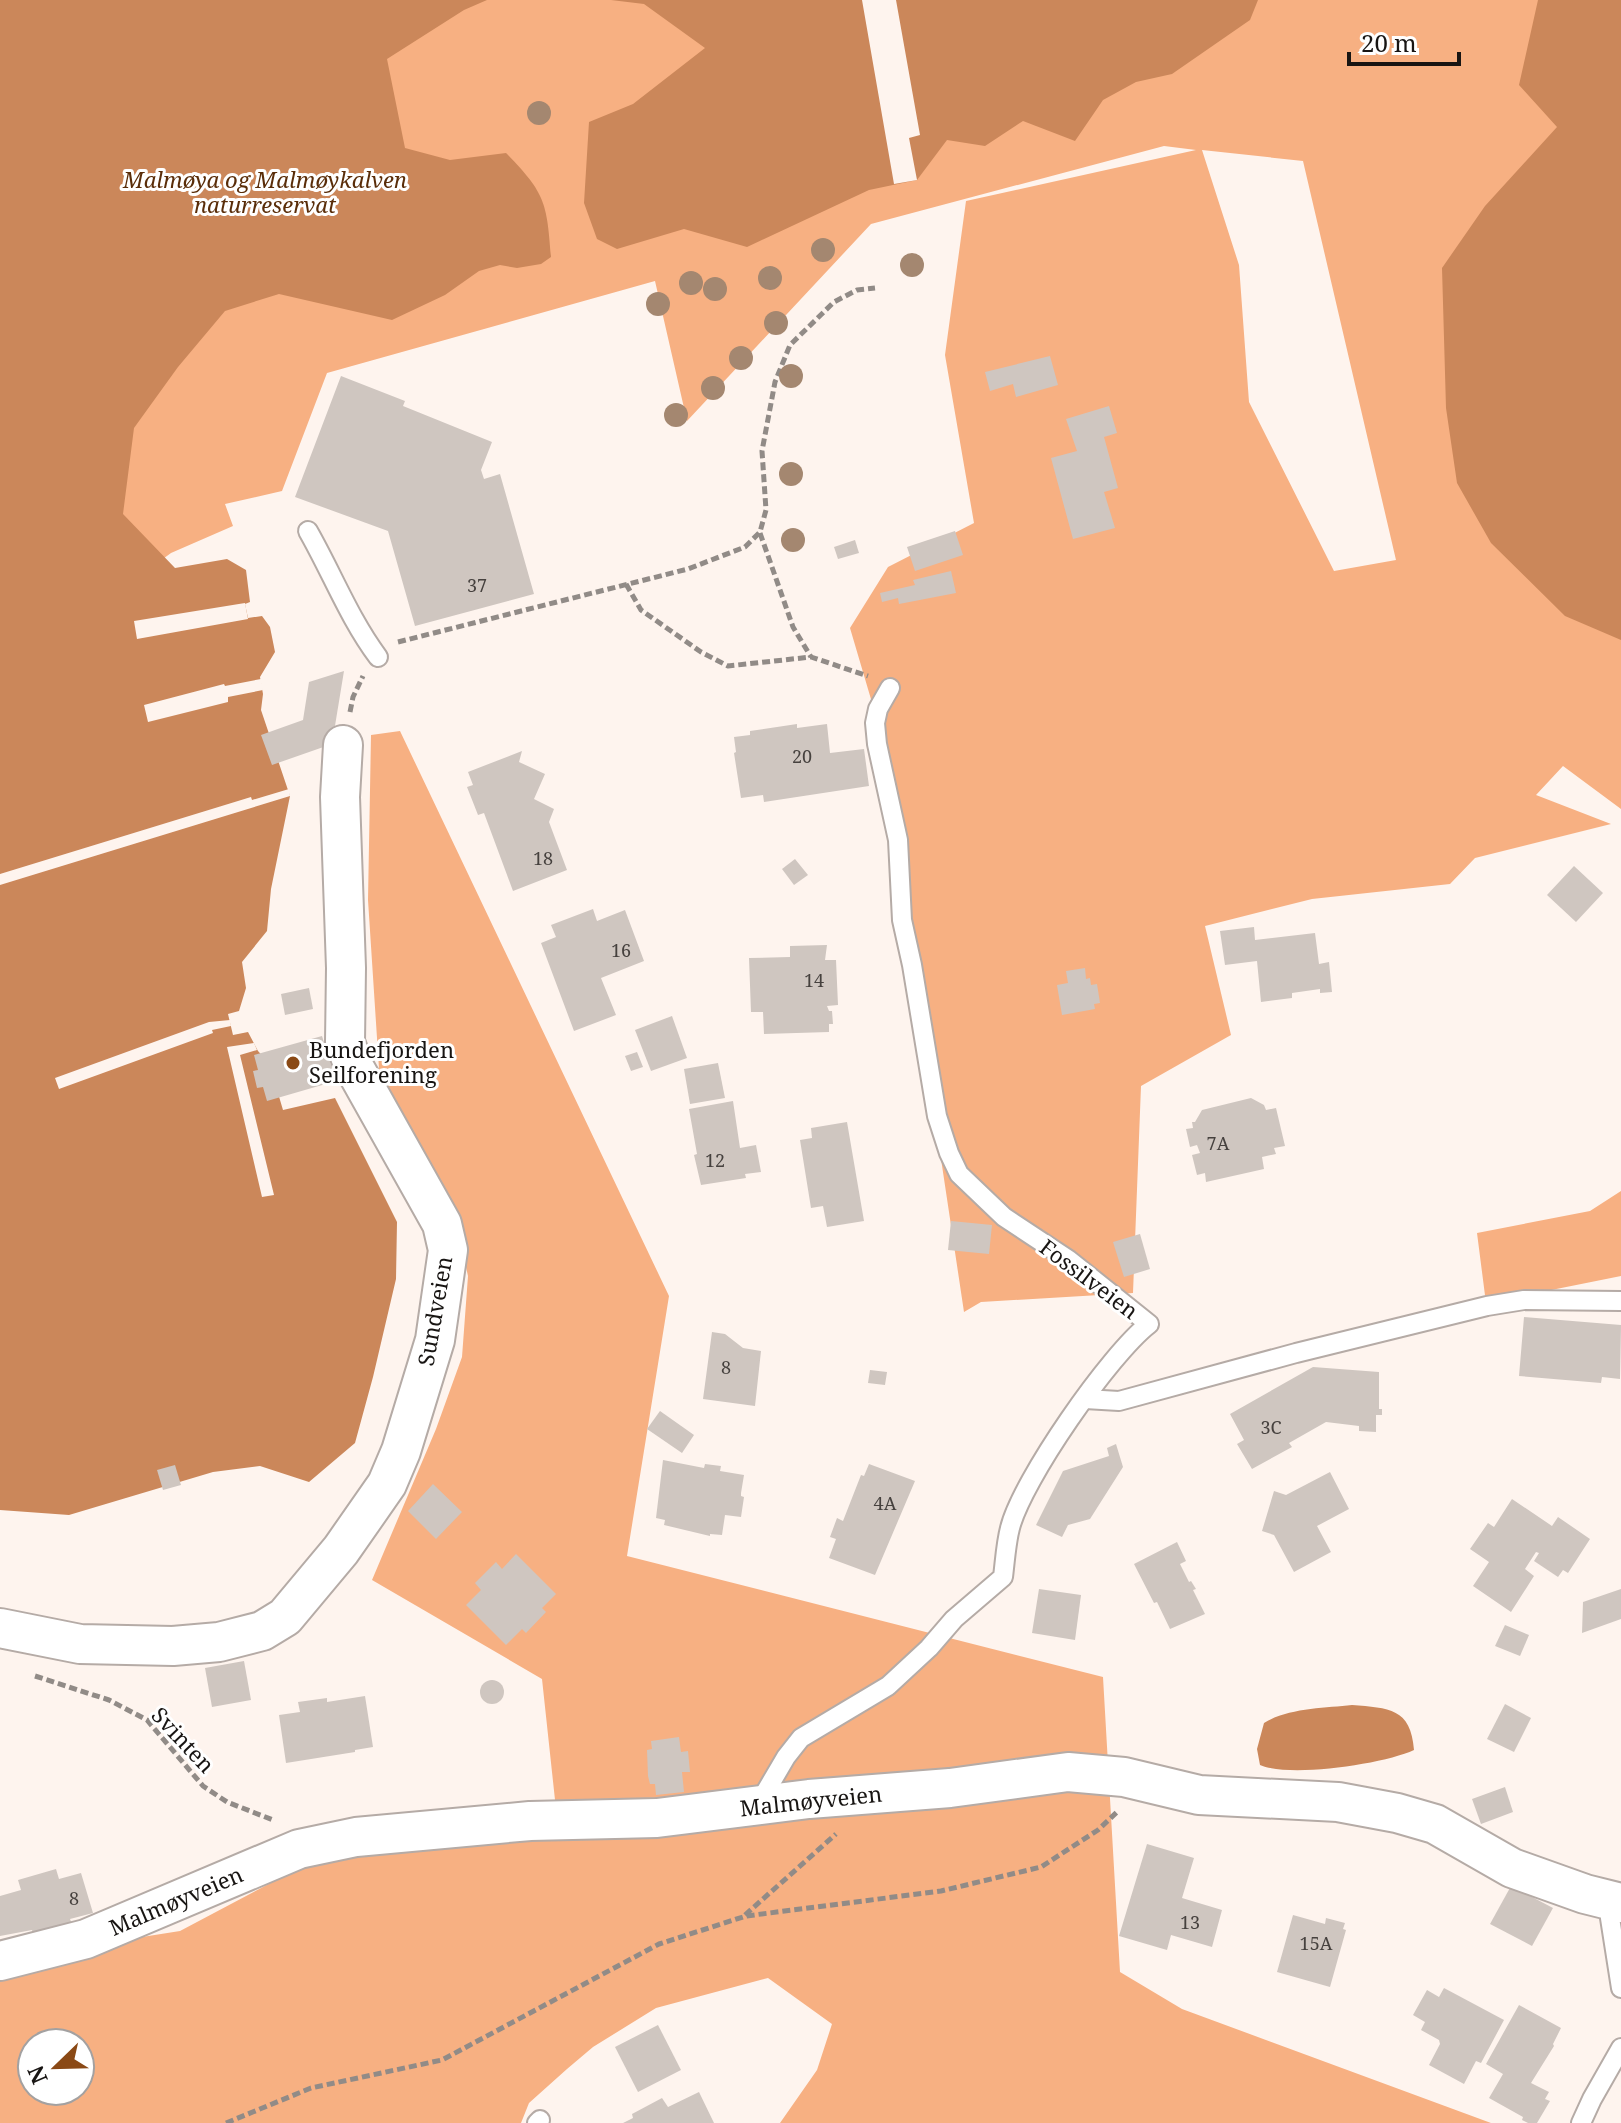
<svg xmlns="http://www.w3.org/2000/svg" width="1621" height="2123" font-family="'Noto Serif',serif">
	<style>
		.green { fill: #f7b082; fill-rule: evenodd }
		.water { fill: #cb875a }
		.pier { fill: #fef4ee }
		.building { fill: #cfc6c0 }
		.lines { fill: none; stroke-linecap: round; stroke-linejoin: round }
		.service-casing { stroke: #b5aba6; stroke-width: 22 }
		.minor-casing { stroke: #b5aba6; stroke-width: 42 }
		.path { stroke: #918b87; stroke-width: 5; stroke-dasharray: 8 4; stroke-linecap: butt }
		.service { stroke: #fff; stroke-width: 18 }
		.minor { stroke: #fff; stroke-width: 38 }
		.tree { fill: #a48770 }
		.poi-dot { fill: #8a4915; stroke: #fff; stroke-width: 3 }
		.labels { text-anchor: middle; stroke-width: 6; stroke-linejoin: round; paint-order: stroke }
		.number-label { font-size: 18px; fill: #46413e }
		.park-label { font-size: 22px; font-style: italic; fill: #5a2d09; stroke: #fff }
		.poi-label { font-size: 22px; fill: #181513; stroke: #fff; text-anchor: start }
		.street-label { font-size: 22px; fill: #181513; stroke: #fff }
	</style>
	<rect width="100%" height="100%" fill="#fef4ee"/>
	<g class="green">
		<path d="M 142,0 L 1621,0 L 1621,809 L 1563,766 L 1536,795 L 1611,824 L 1475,858 L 1450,884 L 1312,899 L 1205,926 L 1231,1035 L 1141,1086 L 1133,1293 L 981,1302 L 964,1312 L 873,706 L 850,628 L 888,567 L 974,523 L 945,355 L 966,201 L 1196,150 L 1164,146 L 871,224 L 687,421 L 655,281 L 327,373 L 282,491 L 225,504 L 233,526 L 171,553 L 0,679 ZM 1202,150 L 1303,161 L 1396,560 L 1334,571 L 1249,402 L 1239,265 Z"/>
		<path d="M 400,731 L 669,1296 L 627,1556 L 1103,1677 L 1120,1972 L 1182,2009 L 1491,2123 L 780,2123 L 817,2070 L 832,2024 L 768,1978 L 656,2008 L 593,2047 L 567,2069 L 529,2103 L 521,2123 L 0,2123 L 0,1975 L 45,1968 L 142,1937 L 180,1931 L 299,1868 L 371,1853 L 559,1837 L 542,1679 L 372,1580 L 436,1429 L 462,1357 L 468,1276 L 451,1201 L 380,1084 L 368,900 L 371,735 ZM 32,2043 L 80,2043 L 80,2091 L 32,2091 Z"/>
		<polygon points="1621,1191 1621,1276 1486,1303 1477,1233 1590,1211"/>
	</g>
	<g class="water">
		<path d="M 0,0 L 487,0 L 464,10 L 387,59 L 405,148 L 450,160 L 506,153 C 545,193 547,202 551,257 L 541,264 L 517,268 L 500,265 L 479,271 L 445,295 L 392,320 L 279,294 L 225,311 L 178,367 L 134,428 L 123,514 L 175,568 L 227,559 L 246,570 L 250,602 L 245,604 L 248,618 L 262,616 L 270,627 L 275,652 L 260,677 L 263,694 L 261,710 L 290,796 L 271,889 L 267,931 L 242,962 L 246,988 L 239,1011 L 228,1014 L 233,1035 L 248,1032 L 258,1051 L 269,1063 L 283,1110 L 335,1098 L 397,1222 L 396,1279 L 373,1377 L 355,1443 L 309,1482 L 260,1466 L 213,1472 L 69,1515 L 0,1510 Z"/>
		<polygon points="611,0 1258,0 1250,20 1172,74 1136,82 1103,100 1075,141 1023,121 985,146 947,140 917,180 869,190 747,247 684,229 617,249 597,239 584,203 589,122 633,104 705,48 644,4"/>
		<polygon points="1538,0 1621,0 1621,640 1565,616 1491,543 1457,483 1446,408 1442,268 1485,206 1557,127 1519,85"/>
		<path d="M 1352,1705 C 1389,1708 1411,1708 1414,1750 C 1384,1764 1290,1778 1260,1765 L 1257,1749 L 1264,1723 C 1288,1708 1325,1708 1352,1705 Z"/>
	</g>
	<g class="pier">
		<polygon points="862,0 896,0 920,135 909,138 917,180 894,184"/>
		<polygon points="245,603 248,619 137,639 134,621"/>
		<polygon points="261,679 263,690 228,697 228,702 148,722 144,705 224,684 225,686"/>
		<polygon points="289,789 290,796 0,885 0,874 251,797 252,800"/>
		<polygon points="230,1020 231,1026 212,1030 213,1033 59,1089 55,1078 209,1022"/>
		<polygon points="254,1043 257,1050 240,1055 274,1195 262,1197 227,1047"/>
	</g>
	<g class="building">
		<polygon points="1050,356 1058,385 1016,397 1013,384 990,391 985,372"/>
		<polygon points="341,376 405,401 403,406 492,442 481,470 484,479 500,474 534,594 415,626 388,531 295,497"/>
		<polygon points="1109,406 1117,433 1104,437 1118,488 1104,492 1115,528 1073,539 1051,458 1077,451 1066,419"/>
		<polygon points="955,531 963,555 915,571 907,547"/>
		<polygon points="855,540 859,553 838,559 834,547"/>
		<polygon points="951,571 956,593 899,604 898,598 882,602 880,593 915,585 913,580"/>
		<polygon points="344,671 332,744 272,765 261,735 303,720 309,682"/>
		<polygon points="797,724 797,728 827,724 830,753 864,749 869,786 764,802 763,795 741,798 734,753 736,752 734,737 750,735 750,731"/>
		<polygon points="522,751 519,762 545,774 534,799 554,809 549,822 567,870 513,891 484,813 478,815 467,787 473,785 468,772"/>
		<polygon points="795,859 808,875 794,885 782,869"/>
		<polygon points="1574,866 1603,893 1576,922 1547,895"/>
		<polygon points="593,909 597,921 625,910 644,961 601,978 616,1015 574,1031 541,943 556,937 551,925"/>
		<polygon points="1254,927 1255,940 1315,933 1319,964 1329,962 1332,992 1320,993 1320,989 1292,993 1292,998 1261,1002 1257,961 1225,965 1220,931"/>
		<polygon points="827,945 825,960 836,960 838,1005 827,1006 829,1011 832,1011 833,1024 829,1024 829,1032 764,1034 763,1012 751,1012 749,958 790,957 790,946"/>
		<polygon points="1085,968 1086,979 1090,978 1091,985 1097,984 1100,1003 1094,1004 1095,1009 1062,1015 1057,985 1068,983 1066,971"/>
		<polygon points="309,988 313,1009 285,1015 281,994"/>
		<polygon points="672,1016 687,1058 651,1071 635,1030"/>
		<polygon points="322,1036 336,1081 267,1101 263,1087 257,1088 253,1071 258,1070 254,1055"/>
		<polygon points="637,1052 643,1067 631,1071 625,1056"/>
		<polygon points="718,1063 725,1098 690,1104 684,1069"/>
		<polygon points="1251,1098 1264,1105 1266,1110 1276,1108 1285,1146 1274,1148 1276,1154 1262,1157 1264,1169 1206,1182 1205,1173 1197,1175 1192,1155 1200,1153 1197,1145 1190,1147 1186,1129 1193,1128 1192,1122 1195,1122 1202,1110"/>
		<polygon points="733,1101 740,1148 756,1145 761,1172 745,1174 746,1178 701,1185 694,1155 697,1154 689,1109"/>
		<polygon points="847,1122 864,1221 827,1227 823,1206 811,1208 800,1140 812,1138 811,1128"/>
		<polygon points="951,1221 992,1225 989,1254 948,1250"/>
		<polygon points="1140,1234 1150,1269 1124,1277 1113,1242"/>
		<polygon points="1524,1317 1621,1325 1620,1379 1602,1377 1601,1383 1519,1376"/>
		<polygon points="712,1332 725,1334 743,1348 761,1351 755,1406 703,1399"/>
		<polygon points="1313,1367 1379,1372 1379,1409 1382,1409 1382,1415 1376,1415 1376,1432 1359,1431 1359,1426 1326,1422 1289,1443 1292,1447 1252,1469 1237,1444 1244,1440 1230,1414"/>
		<polygon points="870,1370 887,1372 885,1385 868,1383"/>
		<polygon points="660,1411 694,1435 682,1453 647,1429"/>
		<polygon points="1116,1444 1123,1467 1090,1519 1068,1525 1062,1537 1036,1525 1063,1471 1109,1456 1107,1448"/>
		<polygon points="663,1460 704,1468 705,1464 721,1466 720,1471 744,1475 741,1493 741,1496 744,1497 741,1517 725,1515 722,1535 710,1534 710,1536 664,1525 665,1520 656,1518"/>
		<polygon points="869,1464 915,1481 875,1575 829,1558 836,1539 830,1537 837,1518 843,1521 861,1475 864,1476"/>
		<polygon points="175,1465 181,1485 163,1490 157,1470"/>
		<polygon points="1330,1472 1349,1509 1317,1526 1331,1552 1294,1572 1274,1535 1262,1531 1274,1491 1286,1495"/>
		<polygon points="433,1484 462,1512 436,1539 408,1511"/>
		<polygon points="1512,1499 1552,1526 1558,1517 1590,1539 1568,1573 1563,1570 1558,1577 1534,1561 1539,1553 1536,1552 1525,1569 1534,1576 1511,1612 1473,1586 1489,1562 1470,1549 1488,1523 1494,1527"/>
		<polygon points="1177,1542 1186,1561 1180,1564 1189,1582 1191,1581 1196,1589 1193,1590 1205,1614 1170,1629 1157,1602 1154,1603 1134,1564"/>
		<polygon points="516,1554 556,1594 542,1608 546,1612 526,1633 522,1629 506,1645 466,1605 481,1590 475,1583 496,1562 502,1569"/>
		<polygon points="1039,1589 1081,1595 1075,1640 1032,1633"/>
		<polygon points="1621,1589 1621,1619 1582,1633 1583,1602"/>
		<polygon points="1505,1625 1529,1635 1520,1656 1495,1646"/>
		<polygon points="244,1661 251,1700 212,1707 205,1668"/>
		<circle cx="492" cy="1692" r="12"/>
		<polygon points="365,1696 373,1747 355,1750 355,1752 286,1763 279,1715 300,1712 298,1702 327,1698 327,1702"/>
		<polygon points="1505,1704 1531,1718 1514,1752 1487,1739"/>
		<polygon points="679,1737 681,1752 688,1751 690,1772 682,1772 684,1792 656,1795 655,1784 650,1784 648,1776 647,1750 652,1749 651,1741"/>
		<polygon points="1505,1787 1513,1812 1481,1824 1472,1799"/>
		<polygon points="1147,1844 1194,1858 1182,1898 1222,1910 1212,1947 1171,1935 1167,1950 1119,1936"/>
		<polygon points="56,1869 59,1879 81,1873 93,1913 70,1919 73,1927 34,1938 32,1930 0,1936 0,1896 21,1890 18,1880"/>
		<polygon points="1511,1886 1553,1908 1532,1946 1490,1924"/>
		<polygon points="1293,1915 1325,1924 1326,1918 1345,1923 1343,1929 1346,1930 1330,1987 1277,1972"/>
		<polygon points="1444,1988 1504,2020 1481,2063 1476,2061 1464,2084 1429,2065 1440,2044 1439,2040 1421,2030 1425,2022 1413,2015 1427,1990 1439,1997"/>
		<polygon points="1519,2005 1561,2028 1553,2044 1554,2046 1531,2083 1549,2092 1545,2099 1550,2101 1537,2123 1528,2123 1522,2120 1523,2117 1489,2098 1503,2074 1486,2064"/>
		<polygon points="658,2025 681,2070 638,2092 615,2047"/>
		<polygon points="699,2092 714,2123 623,2123 633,2118 632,2114 662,2098 668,2107"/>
	</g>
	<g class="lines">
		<g class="service-casing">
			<g id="service">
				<path d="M 308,531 C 332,573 349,618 378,657"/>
				<polyline points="1085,1399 1119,1401 1296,1353 1487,1306 1524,1300 1621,1301"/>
				<path d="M 759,1803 L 786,1757 L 801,1738 L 888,1686 L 929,1648 L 954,1619 L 1003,1577 C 1005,1561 1006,1543 1010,1528 C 1022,1480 1110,1354 1149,1324 L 1069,1260 L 1004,1217 L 959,1174 L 949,1153 L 937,1116 L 912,965 L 902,920 L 898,840 L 877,744 L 875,723 L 878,709 L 890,688"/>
				<polyline points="1610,1900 1610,1918 1621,1988"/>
				<polyline points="537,2123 540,2120"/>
				<polyline points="1581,2123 1592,2099 1621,2048"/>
			</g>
		</g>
		<g class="minor-casing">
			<g id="minor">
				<polyline points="0,1628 80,1644 173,1646 219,1642 262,1631 285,1617 341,1550 387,1484 401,1451 435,1340 448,1250 442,1224 354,1067 345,1042 346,968 340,797 343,745"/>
				<polyline points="0,1961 86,1939 299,1849 356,1837 530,1821 657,1818 809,1799 950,1788 1068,1772 1124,1777 1199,1795 1338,1802 1397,1813 1435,1824 1512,1868 1585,1894 1621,1903"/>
			</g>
		</g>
		<g class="path">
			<polyline points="760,533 793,627 811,657"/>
			<polyline points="626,584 641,610 701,652 728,666 811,657 868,676"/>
			<polyline points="398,642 688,569 745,547 760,532 766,510 762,451 775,382 790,345 834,302 857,290 875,288"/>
			<polyline points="350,712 353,697 363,676"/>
			<polyline points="35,1676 109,1700 147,1720 203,1786 227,1802 273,1820"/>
			<polyline points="745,1915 836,1834"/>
			<polyline points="226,2123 311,2088 442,2060 659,1944 746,1916 941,1891 1041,1867 1098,1830 1117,1812"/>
		</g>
		<use href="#service" class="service"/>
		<use href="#minor" class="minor"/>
	</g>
	<g class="tree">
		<circle cx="539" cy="113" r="12"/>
		<circle cx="823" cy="250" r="12"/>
		<circle cx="912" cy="265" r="12"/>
		<circle cx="770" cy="278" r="12"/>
		<circle cx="691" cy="283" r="12"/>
		<circle cx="715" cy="289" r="12"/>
		<circle cx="658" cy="304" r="12"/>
		<circle cx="776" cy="323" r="12"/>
		<circle cx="741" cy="358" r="12"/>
		<circle cx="791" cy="376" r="12"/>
		<circle cx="713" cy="388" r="12"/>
		<circle cx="676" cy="415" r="12"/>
		<circle cx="791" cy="474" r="12"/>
		<circle cx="793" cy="540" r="12"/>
	</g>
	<circle class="poi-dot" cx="293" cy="1063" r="8"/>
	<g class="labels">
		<g class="number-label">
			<text x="477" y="592">37</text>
			<text x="802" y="763">20</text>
			<text x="543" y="865">18</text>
			<text x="621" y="957">16</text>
			<text x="814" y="987">14</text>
			<text x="1218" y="1150">7A</text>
			<text x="715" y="1167">12</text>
			<text x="726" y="1374">8</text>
			<text x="1271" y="1434">3C</text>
			<text x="885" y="1510">4A</text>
			<text x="74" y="1905">8</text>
			<text x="1190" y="1929">13</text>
			<text x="1316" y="1950">15A</text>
		</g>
		<g class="park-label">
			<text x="265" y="188">Malmøya og Malmøykalven<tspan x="265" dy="25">naturreservat</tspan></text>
		</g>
		<g class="poi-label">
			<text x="309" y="1058">Bundefjorden<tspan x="309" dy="25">Seilforening</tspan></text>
		</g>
		<g class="street-label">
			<text transform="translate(1089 1279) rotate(37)" y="8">Fossilveien</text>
			<text transform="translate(435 1311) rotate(-80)" y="8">Sundveien</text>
			<text transform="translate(183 1740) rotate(47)" y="8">Svinten</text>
			<text transform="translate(811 1801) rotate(-6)" y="8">Malmøyveien</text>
			<text transform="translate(176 1901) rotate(-23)" y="8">Malmøyveien</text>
		</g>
	</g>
	<g transform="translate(56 2067) rotate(247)"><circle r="38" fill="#ffffff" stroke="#a3a1a1" stroke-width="2"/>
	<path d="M0-6L14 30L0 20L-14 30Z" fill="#8a4915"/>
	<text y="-12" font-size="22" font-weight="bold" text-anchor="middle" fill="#181513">N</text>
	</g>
	<path d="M1349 52v12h110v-12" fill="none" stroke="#181513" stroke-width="4"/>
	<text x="1361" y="52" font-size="24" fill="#181513" stroke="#ffffff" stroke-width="6" paint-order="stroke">20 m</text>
</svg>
